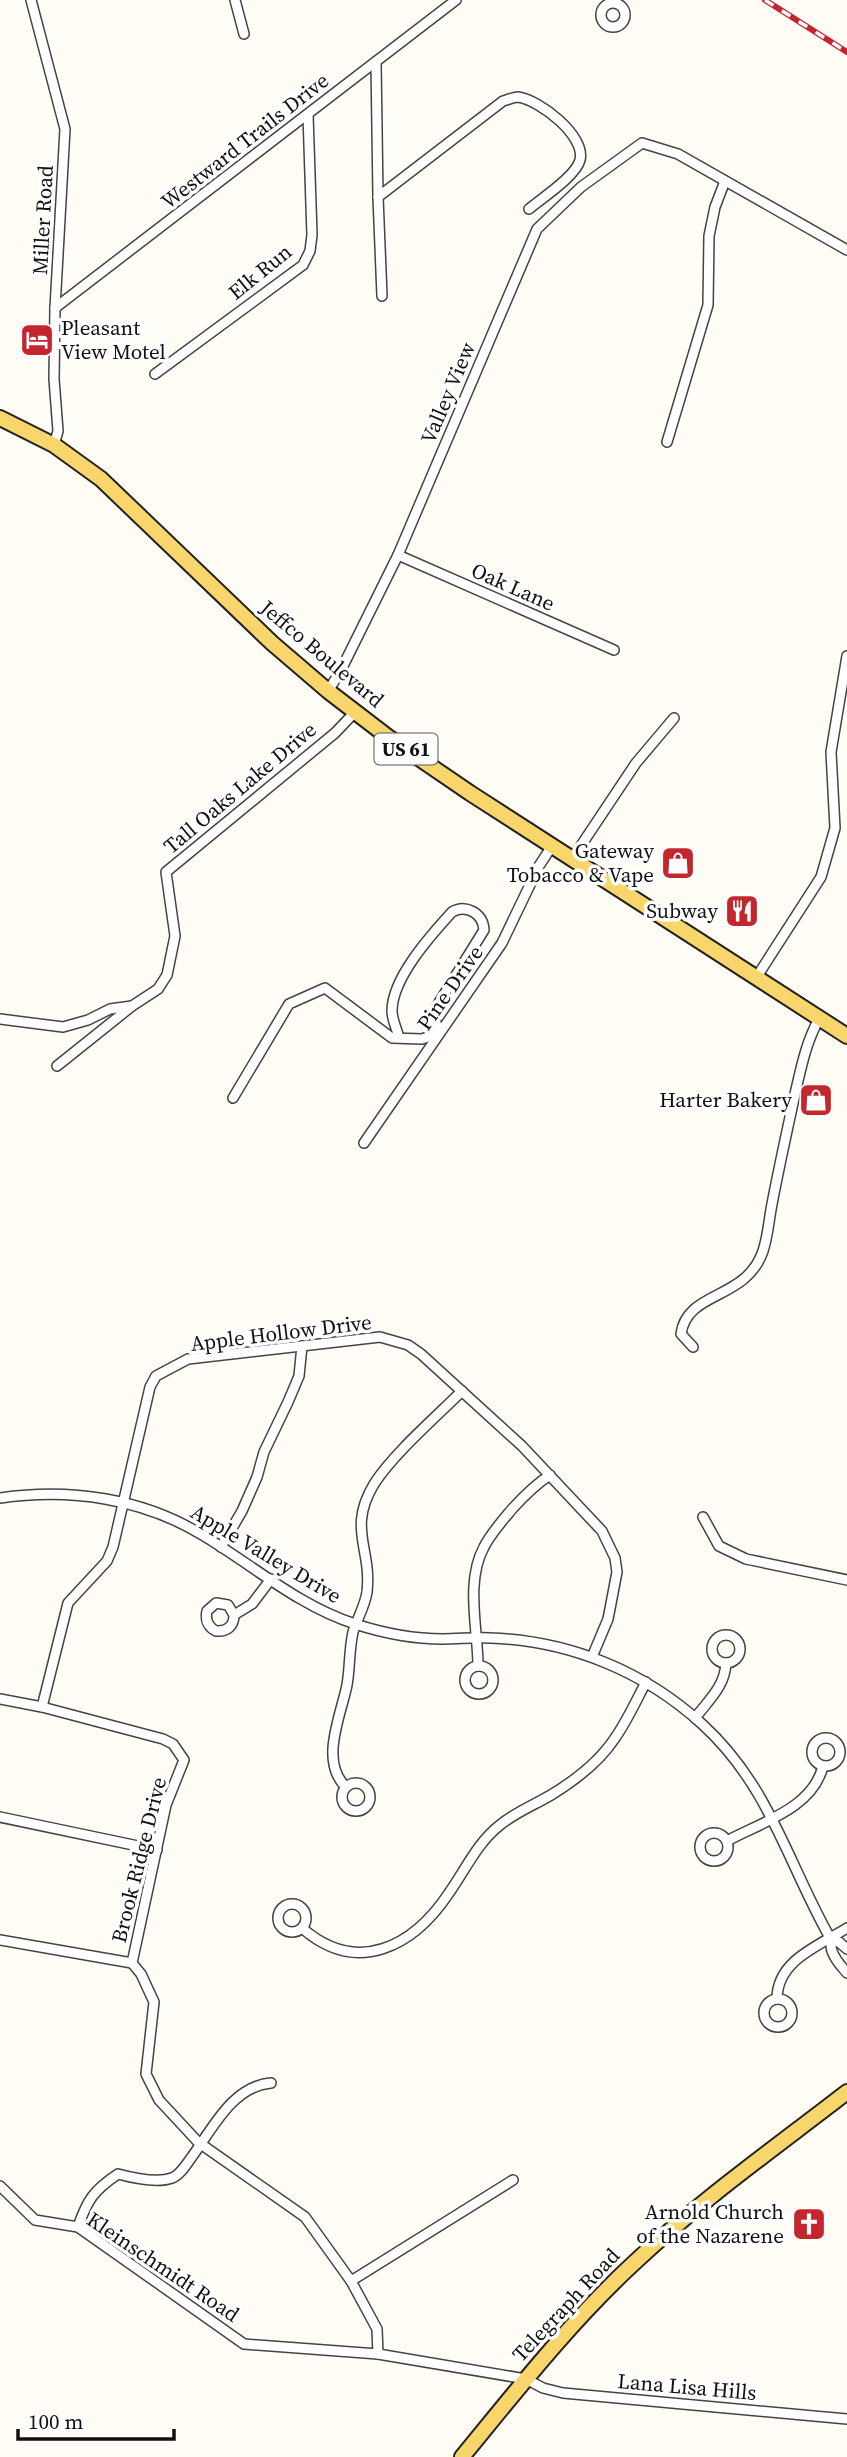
<svg xmlns="http://www.w3.org/2000/svg" width="847" height="2457" font-family="'Source Serif 4',serif">
	<style>
		.lines { fill: none; stroke-linecap: round; stroke-linejoin: round }
		.street-casing { stroke: #444; stroke-width: 12 }
		.primary-casing { stroke: #222; stroke-width: 18 }
		.street { stroke: #fff; stroke-width: 9 }
		.primary { stroke: #f9d66b; stroke-width: 14 }
		.rail-casing { stroke: #c4262e; stroke-width: 6 }
		.rail { stroke: #fff; stroke-width: 3.5; stroke-dasharray: 10; stroke-linecap: butt }
		.labels { text-anchor: middle; stroke-width: 7; stroke-linejoin: round; paint-order: stroke }
		.shield { fill: #fff; stroke: #585858; stroke-width: 2 }
		.shield-label { font-size: 19px; font-weight: bold; fill: #111 }
		.street-label { font-size: 21px; fill: #111; stroke: #fff }
		.poi-label { font-size: 21px; fill: #111; stroke: #fff; text-anchor: end }
	</style>
	<rect width="100%" height="100%" fill="#fffdf5"/>
	<g class="lines">
		<g class="street-casing">
			<g id="street">
				<polyline points="31,0 65,129 55,308 54,379 58,431 54,445"/>
				<polyline points="235,0 244,34"/>
				<circle cx="613" cy="15" r="12"/>
				<polyline points="376,62 378,197 382,296"/>
				<path d="M 378,197 L 503,101 C 507,100 514,97 518,97 C 540,100 586,136 580,160 C 576,176 542,198 529,209"/>
				<polyline points="55,308 456,0"/>
				<polyline points="155,374 303,265 310,251 312,235 308,115"/>
				<polyline points="667,442 708,305 709,236 715,207 725,181"/>
				<polyline points="398,555 614,650"/>
				<polyline points="328,691 340,672 398,555 537,229 581,187 642,143 678,154 847,250"/>
				<polyline points="572,859 636,763 674,718"/>
				<polyline points="756,978 821,877 835,828 831,752 847,656"/>
				<polyline points="0,1019 63,1027 88,1020 110,1009 132,1006 158,989 167,975 175,936 166,872 335,733 355,712"/>
				<polyline points="57,1066 132,1006"/>
				<path d="M 233,1098 L 289,1004 L 325,988 L 392,1038 L 422,1039 L 439,1033 L 435,1019 L 435,1009 L 484,930 C 483,913 466,904 452,912 C 431,935 392,978 392,1011 C 392,1020 397,1029 399,1038"/>
				<polyline points="364,1143 502,943 539,866 552,846"/>
				<path d="M 693,1347 L 681,1334 C 687,1290 746,1301 763,1251 C 768,1236 769,1219 772,1204 C 779,1167 787,1131 795,1094 C 801,1068 806,1042 819,1019"/>
				<path d="M 0,1498 C 70,1488 143,1498 204,1536 C 254,1566 299,1606 355,1624 C 383,1633 413,1639 443,1639 C 459,1639 475,1637 491,1638 C 570,1641 644,1671 702,1724 C 769,1785 787,1861 829,1936 C 832,1942 830,1946 832,1951 C 835,1960 842,1967 847,1973"/>
				<polyline points="703,1517 719,1546 746,1559 847,1580"/>
				<polyline points="221,1547 242,1511 257,1477 264,1452 288,1402 299,1376 302,1346"/>
				<path d="M 234,1615 L 228,1605 L 216,1603 L 207,1611 C 205,1620 208,1627 216,1631 C 227,1632 234,1626 234,1615 L 252,1604 L 271,1579"/>
				<circle cx="726" cy="1649" r="14"/>
				<circle cx="479" cy="1680" r="14"/>
				<path d="M 478,1666 C 478,1629 465,1582 484,1547 C 491,1533 503,1520 513,1508 C 524,1496 536,1484 550,1475"/>
				<polyline points="0,1699 42,1707 163,1739 173,1744 184,1760 166,1805 132,1963 141,1974 154,2002 146,2074 159,2100 198,2142 305,2217 351,2281 377,2329 378,2354"/>
				<polyline points="42,1707 68,1603 107,1561 113,1547 150,1387 156,1376 188,1359 380,1337 408,1345 421,1354 522,1446 602,1531 615,1558 617,1572 608,1619 592,1657"/>
				<path d="M 695,1718 C 709,1700 725,1686 726,1663"/>
				<circle cx="826" cy="1752" r="14"/>
				<circle cx="356" cy="1797" r="14"/>
				<path d="M 346,1787 C 319,1762 341,1715 347,1685 C 350,1668 349,1650 353,1632 C 357,1619 365,1606 367,1592 C 372,1548 347,1529 374,1484 C 393,1454 436,1417 462,1391"/>
				<polyline points="0,1817 157,1850"/>
				<circle cx="714" cy="1847" r="14"/>
				<path d="M 727,1841 C 762,1822 813,1808 823,1766"/>
				<circle cx="292" cy="1918" r="14"/>
				<path d="M 302,1928 C 357,1976 413,1947 449,1893 C 466,1869 477,1843 500,1825 C 516,1812 534,1805 551,1795 C 574,1781 600,1761 615,1738 C 627,1721 636,1701 646,1682"/>
				<polyline points="0,1940 132,1963"/>
				<polyline points="831,1941 839,1942 847,1949"/>
				<circle cx="778" cy="2013" r="14"/>
				<path d="M 777,1999 C 777,1960 819,1946 847,1928"/>
				<polyline points="0,2186 35,2220 78,2227 244,2344 378,2354 526,2379 543,2388 563,2393 847,2419"/>
				<path d="M 78,2227 C 87,2200 94,2190 118,2174 C 133,2178 158,2183 172,2178 C 180,2175 186,2165 191,2158 C 212,2130 232,2086 271,2083"/>
				<polyline points="351,2281 513,2180"/>
			</g>
		</g>
		<g class="primary-casing">
			<g id="primary">
				<polyline points="0,418 54,445 101,479 272,643 328,691 388,737 470,793 847,1036"/>
				<path d="M 462,2457 C 517,2390 571,2321 635,2262 C 701,2200 776,2147 847,2092"/>
			</g>
		</g>
		<use href="#street" class="street"/>
		<use href="#primary" class="primary"/>
		<g class="rail-casing">
			<polyline id="rail" points="765,0 847,52"/>
		</g>
		<use href="#rail" class="rail"/>
	</g>
	<defs>
		<g id="hotel-square" transform="scale(1.75)"><rect x="-9" y="-9" width="18" height="18" rx="4" fill="#c4262e" stroke="#fff"/><path d="M-6-4.5h1.5V1H6V5H4.5V3h-9V5H-6ZM-4 0a1.8 1.8 0 1 1 3.6 0ZM.5 0V-2.5h3Q6-2.5 6 0Z" fill="#fff"/></g>
		<g id="shop-square" transform="scale(1.75)"><rect x="-9" y="-9" width="18" height="18" rx="4" fill="#c4262e" stroke="#fff"/><path d="M-5-2.5h2.3a2.7 3.5 0 0 1 5.4 0H5L5.5 6h-11ZM-1.5-2.5h3a1.5 2.3 0 0 0-3 0Z" fill="#fff"/></g>
		<g id="restaurant-square" transform="scale(1.75)"><rect x="-9" y="-9" width="18" height="18" rx="4" fill="#c4262e" stroke="#fff"/><path d="M-5-6h1v4h1v-4h1v4h1v-4h1v5L-1.5 .5V6h-2V.5L-5-1ZM5-6V6H3V1.5H1.5Q1.5-4 5-6Z" fill="#fff"/></g>
		<g id="church-square" transform="scale(1.75)"><rect x="-9" y="-9" width="18" height="18" rx="4" fill="#c4262e" stroke="#fff"/><path d="M-1.2-6h2.4v3.5h3.3v2.4h-3.3V6h-2.4V-.1h-3.3v-2.4h3.3Z" fill="#fff"/></g>
	</defs>
	<g fill-rule="evenodd">
		<use href="#hotel-square" x="37" y="340"/>
		<use href="#shop-square" x="678" y="863"/>
		<use href="#restaurant-square" x="742" y="911"/>
		<use href="#shop-square" x="816" y="1100"/>
		<use href="#church-square" x="809" y="2224"/>
	</g>
	<g class="labels">
		<rect class="shield" x="374.5" y="733.5" width="63" height="31" rx="5"/>
		<g class="shield-label">
			<text x="406" y="756">US 61</text>
		</g>
		<g class="street-label">
			<text transform="translate(245 141) rotate(-38)" y="7">Westward Trails Drive</text>
			<text transform="translate(43 220) rotate(-87)" y="7">Miller Road</text>
			<text transform="translate(260 272) rotate(-39)" y="7">Elk Run</text>
			<text transform="translate(448 393) rotate(-67)" y="7">Valley View</text>
			<text transform="translate(513 587) rotate(24)" y="7">Oak Lane</text>
			<text transform="translate(322 654) rotate(40)" y="7">Jeffco Boulevard</text>
			<text transform="translate(240 788) rotate(-40)" y="7">Tall Oaks Lake Drive</text>
			<text transform="translate(450 988) rotate(-55)" y="7">Pine Drive</text>
			<text transform="translate(281 1333) rotate(-7)" y="7">Apple Hollow Drive</text>
			<text transform="translate(266 1554) rotate(31)" y="7">Apple Valley Drive</text>
			<text transform="translate(139 1860) rotate(-76)" y="7">Brook Ridge Drive</text>
			<text transform="translate(163 2267) rotate(34)" y="7">Kleinschmidt Road</text>
			<text transform="translate(566 2305) rotate(-47)" y="7">Telegraph Road</text>
			<text transform="translate(687 2387) rotate(5)" y="7">Lana Lisa Hills</text>
		</g>
		<g class="poi-label">
			<text x="61" y="335" text-anchor="start">Pleasant<tspan x="61" dy="24">View Motel</tspan></text>
			<text x="654" y="858">Gateway<tspan x="654" dy="24">Tobacco &amp; Vape</tspan></text>
			<text x="718" y="918">Subway</text>
			<text x="792" y="1107">Harter Bakery</text>
			<text x="784" y="2219">Arnold Church<tspan x="784" dy="24">of the Nazarene</tspan></text>
		</g>
	</g>
	<path d="M18 2429v10h156v-10" fill="none" stroke="#111111" stroke-width="3.5"/>
	<text x="28" y="2429" font-size="21" fill="#111111" stroke="#ffffff" stroke-width="5" paint-order="stroke">100 m</text>
</svg>
